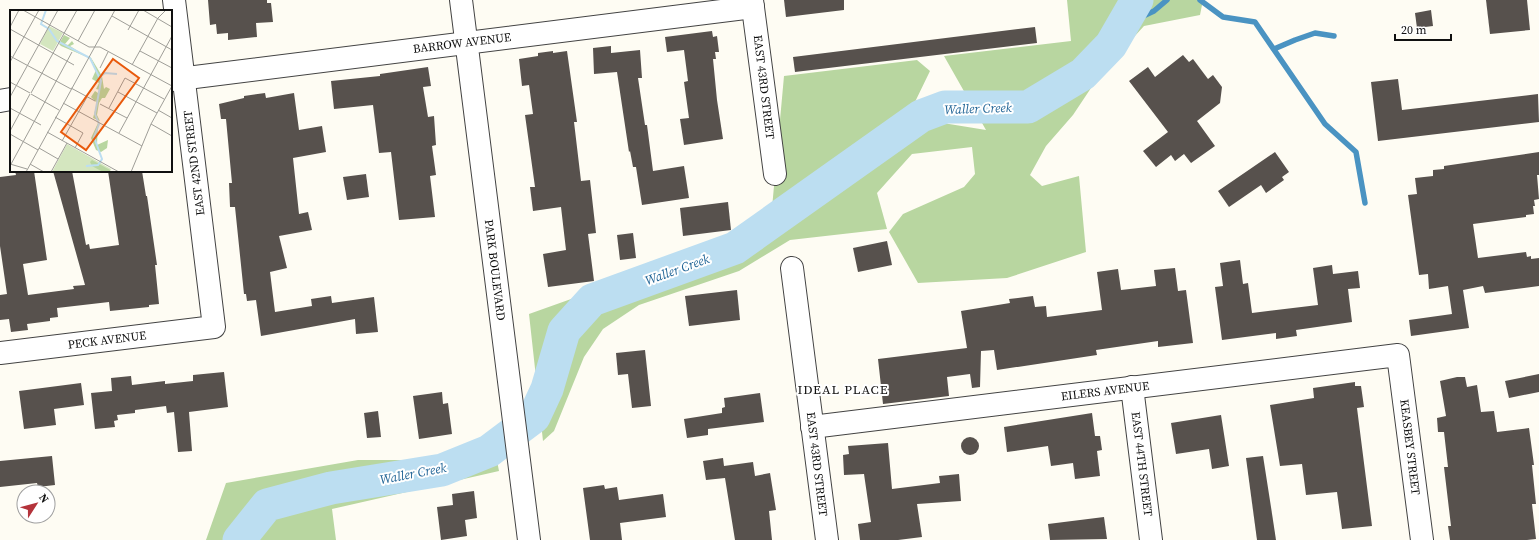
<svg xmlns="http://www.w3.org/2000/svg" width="1539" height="540" font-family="'Source Serif 4',serif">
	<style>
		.forest { fill: #b8d6a0 }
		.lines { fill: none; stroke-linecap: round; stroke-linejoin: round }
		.stream { stroke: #4a93c2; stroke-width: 5.5 }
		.river { stroke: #bcdef1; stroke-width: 33 }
		.building { fill: #57514d }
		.minor-casing { stroke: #434343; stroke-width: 24 }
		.minor { stroke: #fff; stroke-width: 22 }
		.labels { text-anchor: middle; stroke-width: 4; stroke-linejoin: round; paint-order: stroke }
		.street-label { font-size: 12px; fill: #101010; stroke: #fff }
		.water-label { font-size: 13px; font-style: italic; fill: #236697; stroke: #fff }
		.neighbourhood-label { font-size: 13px; letter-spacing: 1px; fill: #101010; stroke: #fff }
		.inset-river { fill: none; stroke: #bcdef1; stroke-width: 2 }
		.inset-road { fill: none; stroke: #9f9e98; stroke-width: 1 }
		.view { fill: #e8590c; fill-opacity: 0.15; stroke: #e8590c; stroke-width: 2 }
		.inset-edge { fill: none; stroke: #101010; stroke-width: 2 }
	</style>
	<rect width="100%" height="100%" fill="#fefcf3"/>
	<g class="forest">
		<polygon points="1067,0 1203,0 1200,15 1144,26 1101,73 1073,115 1046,146 1030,175 1042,186 1079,176 1086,252 1007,278 918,283 889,232 903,214 964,187 975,174 972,147 912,154 877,193 887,229 790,240 739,271 639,305 603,329 584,357 554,431 543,441 529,314 717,247 772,208 784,76 917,60 930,71 914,104 917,126 943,123 986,130 944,56 1071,41"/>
		<polygon points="492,435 499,471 332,509 336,540 206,540 226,483 358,460 437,460"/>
	</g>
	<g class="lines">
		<g class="stream">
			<polyline points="1200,0 1223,17 1255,22 1325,124 1356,152 1365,203"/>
			<polyline points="1122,26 1154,11 1167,0"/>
			<polyline points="1274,49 1295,40 1315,33 1334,36"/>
		</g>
		<polyline class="river" points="239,540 267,505 331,488 442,470 489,451 534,417 547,389 564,331 592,300 735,248 921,116 945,107 1028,107 1083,74 1111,45 1137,0"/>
	</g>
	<g class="building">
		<polygon points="208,0 267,0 267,3 271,3 273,22 256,23 257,37 228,40 228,33 217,34 216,24 210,25"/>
		<polygon points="784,0 844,0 844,10 786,17"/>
		<polygon points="1486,0 1527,0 1530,30 1490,34"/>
		<polygon points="1431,10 1433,26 1417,28 1415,13"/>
		<polygon points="1035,27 1037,43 795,72 793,57"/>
		<polygon points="712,31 713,37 717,36 719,52 715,52 716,59 713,59 717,100 723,139 684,145 680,119 689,118 684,82 688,81 684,50 667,52 665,37"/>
		<polygon points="611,46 611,53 640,50 642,78 638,78 645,125 647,125 653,171 684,166 689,198 642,205 636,167 633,167 630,151 629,152 617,72 594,74 593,48"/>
		<polygon points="553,51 553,53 567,51 577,122 574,122 581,181 590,180 596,233 588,234 594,281 548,287 543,254 566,250 561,207 533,211 530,187 535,187 525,115 533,114 529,85 522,86 519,59 538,56 538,53"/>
		<polygon points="1183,55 1189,62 1193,59 1208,79 1213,75 1222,87 1220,103 1197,121 1215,146 1191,163 1184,154 1175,161 1171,155 1156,167 1143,151 1168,132 1129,81 1148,67 1155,77"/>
		<polygon points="428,67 431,86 423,87 428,117 434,116 436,145 432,146 436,175 430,176 435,217 399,220 391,152 379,153 373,105 334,109 331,81 380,76 380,74"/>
		<polygon points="1398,79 1402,110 1538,94 1539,122 1378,141 1371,82"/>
		<polygon points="265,93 266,98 294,93 299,130 322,126 326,152 293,158 299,214 308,212 312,230 279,236 287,268 270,272 275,312 312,306 311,299 331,296 332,303 374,297 378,332 356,334 355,319 261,336 256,300 247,301 246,294 244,294 235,207 230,207 229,183 232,183 226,119 221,119 219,104 244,98 244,96"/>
		<polygon points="1275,152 1289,172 1282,177 1284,180 1266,193 1261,185 1229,207 1218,191"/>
		<polygon points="1539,152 1539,175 1537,175 1539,199 1534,200 1535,206 1533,206 1534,214 1526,215 1526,217 1473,224 1478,258 1526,252 1527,257 1531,256 1531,259 1539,258 1539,286 1485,293 1483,286 1463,290 1469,328 1411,336 1409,320 1452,314 1448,286 1429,289 1428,274 1419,275 1408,195 1417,194 1415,178 1433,176 1433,170 1444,169 1444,166"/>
		<polygon points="15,171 34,171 47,260 23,264 28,295 74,289 73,286 85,285 53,171 72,171 86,245 89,244 90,249 119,245 108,171 142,171 146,196 147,196 157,265 155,265 159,304 149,305 149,307 110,311 109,302 57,308 58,317 50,318 50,321 27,324 28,330 11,332 9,319 0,320 0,295 7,294 0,246 0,177 16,175"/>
		<polygon points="366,174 369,197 347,200 343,177"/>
		<polygon points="728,202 731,230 683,236 680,208"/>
		<polygon points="633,233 636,258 620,260 617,235"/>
		<polygon points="887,241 892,265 858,272 853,248"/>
		<polygon points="1240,260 1243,284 1248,283 1252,313 1318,305 1313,268 1332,265 1333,274 1358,271 1360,288 1348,289 1352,322 1296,330 1297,336 1276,339 1276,333 1222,340 1215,287 1223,286 1220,263"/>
		<polygon points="1175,268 1178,291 1186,290 1193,343 1158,347 1158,341 1096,350 1097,355 997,370 994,350 981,351 980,387 972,388 970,374 947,377 949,396 883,404 878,359 967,348 961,311 1010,303 1009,299 1033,296 1035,307 1046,306 1047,317 1102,310 1097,272 1118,269 1121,290 1156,286 1154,270"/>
		<polygon points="737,290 740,320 689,326 685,296"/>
		<polygon points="645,350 651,406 632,408 628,374 618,375 616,353"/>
		<polygon points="224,372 228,407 189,412 192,451 178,452 174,412 167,413 166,406 135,410 135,413 117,415 118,420 114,421 115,427 95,429 91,393 112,391 111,378 131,376 132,385 165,381 165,384 193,381 193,375"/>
		<polygon points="1539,374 1539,392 1509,398 1505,381"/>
		<polygon points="1457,377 1465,377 1467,387 1477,385 1481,412 1494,411 1497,432 1529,428 1534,465 1532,465 1536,504 1532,504 1536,539 1527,540 1450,540 1448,526 1451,526 1444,467 1448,467 1444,432 1438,432 1437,418 1446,416 1440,381"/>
		<polygon points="1355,382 1355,386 1361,386 1364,407 1357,408 1372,526 1342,529 1337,492 1306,495 1302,464 1280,466 1270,405 1314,398 1313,388"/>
		<polygon points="81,383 84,405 54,409 56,425 24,429 19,391"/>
		<polygon points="442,392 443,404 448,403 452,434 419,439 413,396"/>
		<polygon points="760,393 764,422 708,429 708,435 687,438 684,419 722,413 722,408 725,407 724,398"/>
		<polygon points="378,411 381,437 367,438 364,413"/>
		<polygon points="1092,413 1095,436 1100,436 1102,450 1097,451 1100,476 1075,479 1073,463 1051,466 1048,446 1007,452 1004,427"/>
		<polygon points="1221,415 1229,466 1212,469 1209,449 1176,454 1171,423"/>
		<circle cx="970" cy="446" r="9"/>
		<polygon points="888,443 892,489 940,483 939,476 959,474 961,501 917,504 922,537 898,540 860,540 858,524 871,522 864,474 844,475 843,455 849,454 848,446"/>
		<polygon points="52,456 55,485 38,487 37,483 0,487 0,461"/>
		<polygon points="1263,456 1271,507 1276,540 1257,540 1246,458"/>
		<polygon points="723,458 724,466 753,462 755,476 770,473 776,510 769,511 772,540 735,540 725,478 706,480 703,461"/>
		<polygon points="604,485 605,489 617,487 619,500 663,494 666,517 620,523 622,540 590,540 583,488"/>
		<polygon points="474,491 477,518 465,520 467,536 441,540 437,507 453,505 452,494"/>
		<polygon points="1104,517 1107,539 1050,540 1048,524"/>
	</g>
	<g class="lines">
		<g class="minor-casing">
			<g id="minor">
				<polyline points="461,0 529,540"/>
				<polyline points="752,0 775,174"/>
				<polyline points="171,80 753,7"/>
				<polyline points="0,101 11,99"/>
				<polyline points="792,268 827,540"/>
				<polyline points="0,353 214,327 174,0"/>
				<polyline points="1132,387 1151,540"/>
				<polyline points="812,427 1398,355 1422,540"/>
			</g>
		</g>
		<use href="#minor" class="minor"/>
	</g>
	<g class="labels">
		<g class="street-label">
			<text transform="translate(462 43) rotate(-7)" y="4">BARROW AVENUE</text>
			<text transform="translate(764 87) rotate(83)" y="4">EAST 43RD STREET</text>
			<text transform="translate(194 163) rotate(-97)" y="4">EAST 42ND STREET</text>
			<text transform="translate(495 270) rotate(83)" y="4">PARK BOULEVARD</text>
			<text transform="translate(107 340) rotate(-7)" y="4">PECK AVENUE</text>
			<text transform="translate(1105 391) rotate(-7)" y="4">EILERS AVENUE</text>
			<text transform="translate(1410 447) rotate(83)" y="4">KEASBEY STREET</text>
			<text transform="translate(817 464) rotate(83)" y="4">EAST 43RD STREET</text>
			<text transform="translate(1142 464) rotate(83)" y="4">EAST 44TH STREET</text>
		</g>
		<g class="water-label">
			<text transform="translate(978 108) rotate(-2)" y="5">Waller Creek</text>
			<text transform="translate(677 269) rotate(-20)" y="5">Waller Creek</text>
			<text transform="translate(413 473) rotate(-11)" y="5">Waller Creek</text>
		</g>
		<g class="neighbourhood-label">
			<text x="843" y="394">IDEAL PLACE</text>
		</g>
	</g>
	<g transform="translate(10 10)">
		<rect width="162" height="162" fill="#fefcf3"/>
		<path d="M 39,16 L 53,23 L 43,41 L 30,34 ZM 57,134 L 101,159 L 100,162 L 42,162 Z" fill="#d4e6bf"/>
		<path d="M 54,25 L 60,28 L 55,34 L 58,35 L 62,31 L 64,34 L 60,36 L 77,47 L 51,36 L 49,34 ZM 80,46 L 92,66 L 94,79 L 96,77 L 100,79 L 95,88 L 92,88 L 89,93 L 87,105 L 90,111 L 83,108 L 87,93 L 81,87 L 85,81 L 88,83 L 90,80 L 86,79 L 89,73 L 82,69 L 86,60 ZM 88,113 L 87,135 L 98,130 L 97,138 L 91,142 L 86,140 L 81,128 ZM 82,150 L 100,160 L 100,162 L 93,162 L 82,156 L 80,152 Z" fill="#b8d6a0"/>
		<path class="inset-river" d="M 36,0 L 31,14 L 39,19 L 47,31 L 80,48 L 91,71 L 85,104 L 89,114 L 84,127 L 92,149 L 88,155 L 76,156M 90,70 L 91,66 L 95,63 L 107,64"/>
		<path class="inset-road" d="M 13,0 L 79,37 L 90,37 L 162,76M 133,0 L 162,17M 102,6 L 162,40M 0,17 L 9,0M 0,19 L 64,55M 118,20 L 129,0M 68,31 L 85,0M 130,41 L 162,58M 0,46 L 61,79M 0,52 L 29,0M 122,55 L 148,8 L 156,0M 90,58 L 98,42M 0,72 L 20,83M 61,78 L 85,91M 108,82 L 147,103M 21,83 L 67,0M 21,84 L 49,100M 0,87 L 48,0M 53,93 L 132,136M 90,94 L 117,108M 0,98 L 31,115M 99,98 L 115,68 L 154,89M 148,100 L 162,108M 45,107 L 73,123 L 65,138M 141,114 L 162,126M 0,121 L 20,84M 37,122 L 109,162M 109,123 L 162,26M 0,124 L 28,140M 52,131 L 77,87M 29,138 L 48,149M 0,154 L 17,159M 20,154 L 34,162M 0,156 L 62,42M 16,162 L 105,0M 41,162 L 57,133M 121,162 L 141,114 L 162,76"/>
		<path class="view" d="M 103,49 L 129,68 L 76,140 L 51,122 Z"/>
		<rect width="162" height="162" class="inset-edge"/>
	</g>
	<g transform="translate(36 504) rotate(54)"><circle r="19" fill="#ffffff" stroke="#9f9f9f"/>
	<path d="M0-3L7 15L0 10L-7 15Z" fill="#b4333b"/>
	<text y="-6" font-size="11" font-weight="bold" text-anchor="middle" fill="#101010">N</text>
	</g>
	<path d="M1395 34v6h56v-6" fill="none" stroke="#101010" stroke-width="2"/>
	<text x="1401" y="34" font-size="12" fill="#101010" stroke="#ffffff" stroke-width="3" paint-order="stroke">20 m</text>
</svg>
